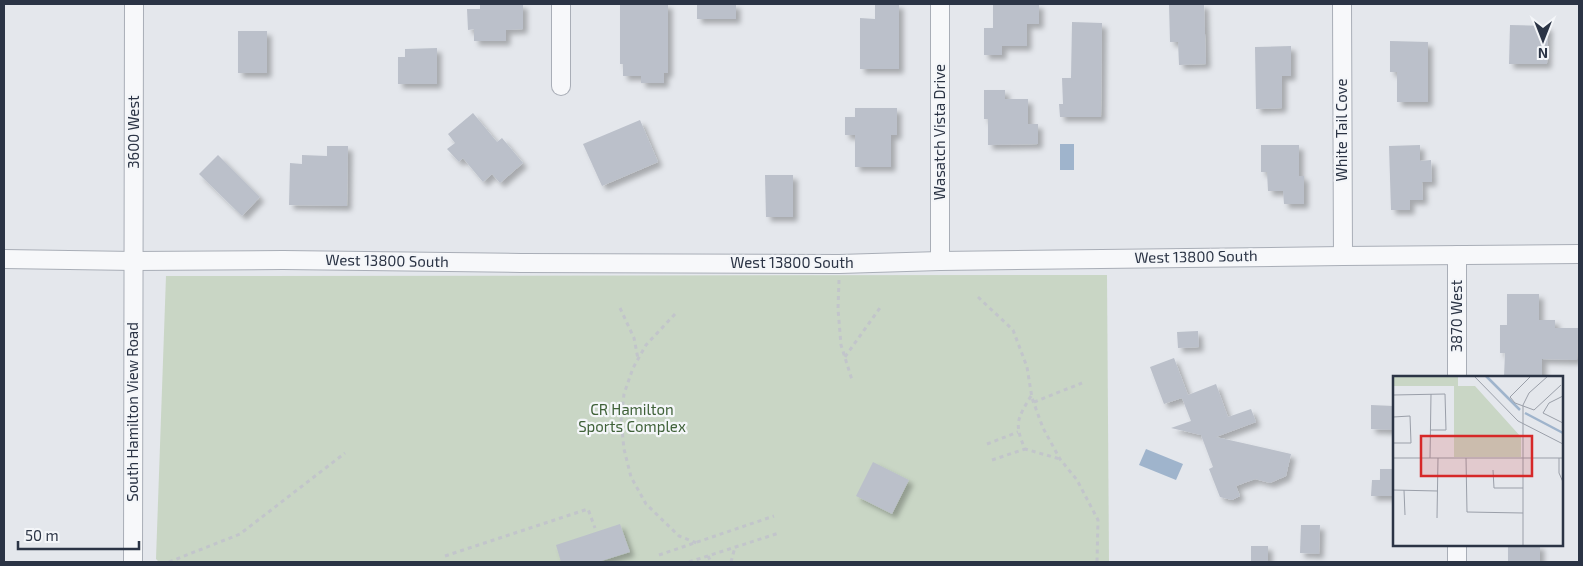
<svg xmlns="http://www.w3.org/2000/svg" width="1583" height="566" font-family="'Exo 2',sans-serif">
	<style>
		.green { fill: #c9d6c5 }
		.water { fill: #9fb4cc }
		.building { fill: #bbc0ca; filter: url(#shadow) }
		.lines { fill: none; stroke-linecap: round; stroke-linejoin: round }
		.minor-casing { stroke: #a9aeb7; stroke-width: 20 }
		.path { stroke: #c2c5cb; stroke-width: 3; stroke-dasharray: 4 4; stroke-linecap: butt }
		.minor { stroke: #f7f8fa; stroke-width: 18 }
		.labels { text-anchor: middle; stroke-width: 4.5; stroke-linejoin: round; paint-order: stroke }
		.street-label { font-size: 15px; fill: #2b3445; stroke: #f4f6f9 }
		.park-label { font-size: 15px; fill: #3f6138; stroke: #f4f6f9 }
		.inset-river { fill: none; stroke: #9fb4cc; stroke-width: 2.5 }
		.inset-road { fill: none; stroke: #9a9fa9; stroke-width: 1 }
		.view { fill: #d62828; fill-opacity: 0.15; stroke: #d62828; stroke-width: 2.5 }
		.inset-edge { fill: none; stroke: #2b3445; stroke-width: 2.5 }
	</style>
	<defs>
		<filter id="shadow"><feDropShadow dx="4.5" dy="4.5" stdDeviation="2.5" flood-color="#0004"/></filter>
	</defs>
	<rect width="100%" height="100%" fill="#e4e7ec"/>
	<polygon class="green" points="1107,275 1109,562 159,562 156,559 166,276"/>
	<g class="water">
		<rect x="1060" y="144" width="14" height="26"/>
		<polygon points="1146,449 1183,464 1176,480 1139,465"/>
	</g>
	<g class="building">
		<polygon points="480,4 523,4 523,29 506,30 506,41 474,41 474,29 468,30 467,9 480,9"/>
		<polygon points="620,4 668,4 668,73 664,73 664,83 641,83 641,76 623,76 623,64 620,64"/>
		<rect x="697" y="4" width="39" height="15"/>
		<polygon points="875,4 899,4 899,69 860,69 860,18 875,19"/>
		<polygon points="993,4 1039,4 1039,24 1027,24 1027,46 1002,46 1002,55 984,55 984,28 993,28"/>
		<polygon points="1169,4 1204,4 1206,64 1179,65 1178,42 1170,42"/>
		<polygon points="1072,22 1102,23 1101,117 1060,117 1059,104 1063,104 1062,78 1071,78"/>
		<polygon points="1510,25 1548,26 1547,64 1509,64"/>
		<rect x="238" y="31" width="29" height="42"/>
		<polygon points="1390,41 1428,42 1428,102 1397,102 1397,72 1390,72"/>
		<polygon points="1291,46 1291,76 1282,76 1282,108 1256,109 1255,47"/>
		<polygon points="437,48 437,84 398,84 398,57 405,57 405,49"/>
		<polygon points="984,90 1005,90 1005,99 1028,99 1028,124 1038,124 1038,144 988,145 988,119 984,119"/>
		<polygon points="855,108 897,108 897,135 891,135 891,167 855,167 855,135 845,135 845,117 855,117"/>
		<polygon points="473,113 497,142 502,138 523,163 500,183 492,174 483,182 463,158 459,162 447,149 455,143 448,134"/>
		<polygon points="640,120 658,162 602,186 583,144"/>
		<polygon points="1261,145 1299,145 1299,176 1304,176 1304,204 1284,204 1283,191 1268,191 1267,172 1261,172"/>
		<polygon points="1420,145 1420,161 1431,160 1432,182 1422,182 1423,200 1410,200 1410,210 1391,210 1389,146"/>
		<polygon points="327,146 348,146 347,206 289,205 290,163 302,164 302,155 327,156"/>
		<polygon points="218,155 260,197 242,216 199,174"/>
		<polygon points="765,175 793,175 793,217 766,217"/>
		<polygon points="1507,294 1539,294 1539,320 1555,320 1555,328 1578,328 1577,360 1542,359 1542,377 1504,377 1505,353 1500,353 1500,325 1507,325"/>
		<polygon points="1198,331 1199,347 1178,348 1177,332"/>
		<polygon points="1174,358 1188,395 1216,384 1228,417 1251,409 1256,422 1216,437 1291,454 1286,476 1270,483 1255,479 1236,486 1240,496 1232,500 1220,497 1209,469 1213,467 1201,435 1171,428 1191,421 1182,398 1164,404 1150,367"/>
		<polygon points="1371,405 1394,406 1394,430 1371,429"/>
		<polygon points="873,462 909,480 892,514 856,496"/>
		<polygon points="1380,469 1394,469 1394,496 1371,496 1372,480 1380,480"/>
		<polygon points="620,524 630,552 598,562 561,562 556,545"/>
		<polygon points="1301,525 1320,525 1319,554 1300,553"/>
		<rect x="1508" y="545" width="32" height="17"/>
		<rect x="1251" y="546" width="17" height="16"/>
	</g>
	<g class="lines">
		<g class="minor-casing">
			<g id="minor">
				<polyline points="940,4 940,261"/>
				<polyline points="1342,4 1343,256"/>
				<polyline points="561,86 561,4"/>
				<polyline points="1457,255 1457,377"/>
				<polyline points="4,259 134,261 283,260 521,263 839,264 940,261 1343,256 1579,254"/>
				<polyline points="133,562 134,4"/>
				<polyline points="1457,562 1457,545"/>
			</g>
		</g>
		<g class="path">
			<polyline points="839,280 838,309 841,345 852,380"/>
			<polyline points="978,297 1013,330 1027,367 1032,398 1043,428 1060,459 1077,480 1098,520 1097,562"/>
			<polyline points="620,308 634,338 638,359"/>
			<polyline points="675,314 646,345 633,368 624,394 621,420 624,449 631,477 646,504 679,536 697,543"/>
			<polyline points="845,357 882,305"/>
			<path d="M 1031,396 C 1017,419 1014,424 1025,449 L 1060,459"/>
			<polyline points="1034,402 1082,383"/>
			<polyline points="987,444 1018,432"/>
			<polyline points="992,460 1025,449"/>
			<polyline points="659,555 774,516"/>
			<polyline points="445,556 588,509 595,528"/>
			<polyline points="708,556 711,562"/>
			<polyline points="169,562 240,534 345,453"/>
			<polyline points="689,562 779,533"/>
			<polyline points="731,562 735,547"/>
		</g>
		<use href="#minor" class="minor"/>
	</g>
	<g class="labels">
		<g class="street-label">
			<text transform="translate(1342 130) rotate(-90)" y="5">White Tail Cove</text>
			<text transform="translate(134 132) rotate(-90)" y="5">3600 West</text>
			<text transform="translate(940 132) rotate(-90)" y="5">Wasatch Vista Drive</text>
			<text transform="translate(1196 257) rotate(-1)" y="5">West 13800 South</text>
			<text transform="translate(387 261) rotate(1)" y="5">West 13800 South</text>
			<text x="792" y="268">West 13800 South</text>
			<text transform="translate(1457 316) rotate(-90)" y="5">3870 West</text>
			<text transform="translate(133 412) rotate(-90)" y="5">South Hamilton View Road</text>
		</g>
		<g class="park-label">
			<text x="632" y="415">CR Hamilton<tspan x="632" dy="17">Sports Complex</tspan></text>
		</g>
	</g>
	<g transform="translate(1393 376)">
		<rect width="170" height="170" fill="#e4e7ec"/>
		<path d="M 0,0 L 65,0 L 65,10 L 82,10 L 128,61 L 128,81 L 61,81 L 61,10 L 0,10 Z" fill="#c9d6c5"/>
		<path class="inset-river" d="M 93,0 L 127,34M 132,37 L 170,57"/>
		<path class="inset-road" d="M 81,0 L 125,45 L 170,68M 138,0 L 117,21 L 122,27 L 141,34 L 168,9M 0,19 L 52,18 L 53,54 L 38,54M 170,20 L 156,27 L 150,37 L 170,47M 0,41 L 17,40 L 18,67 L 0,67M 0,82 L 170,82M 37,82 L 38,18M 73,82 L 74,136 L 130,137M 166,82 L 166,97 L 170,106M 100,94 L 101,112 L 130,112M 0,114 L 45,115M 11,114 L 12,139M 44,142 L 45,82M 130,170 L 130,29 L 136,17 L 155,0"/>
		<path class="view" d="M 28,60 L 139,60 L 139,100 L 28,100 Z"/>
		<rect width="170" height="170" class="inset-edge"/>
	</g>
	<rect width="1583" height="566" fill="none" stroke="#2b3445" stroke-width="10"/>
	<g transform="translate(1543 40) rotate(180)" stroke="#f4f6f9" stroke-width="4" paint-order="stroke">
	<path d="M0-4L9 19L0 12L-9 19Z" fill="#2b3445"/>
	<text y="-8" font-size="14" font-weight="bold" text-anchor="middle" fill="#2b3445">N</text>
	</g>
	<path d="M18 541v8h121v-8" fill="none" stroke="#2b3445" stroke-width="2.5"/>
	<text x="25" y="541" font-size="15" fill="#2b3445" stroke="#f4f6f9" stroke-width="4" paint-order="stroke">50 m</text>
</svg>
